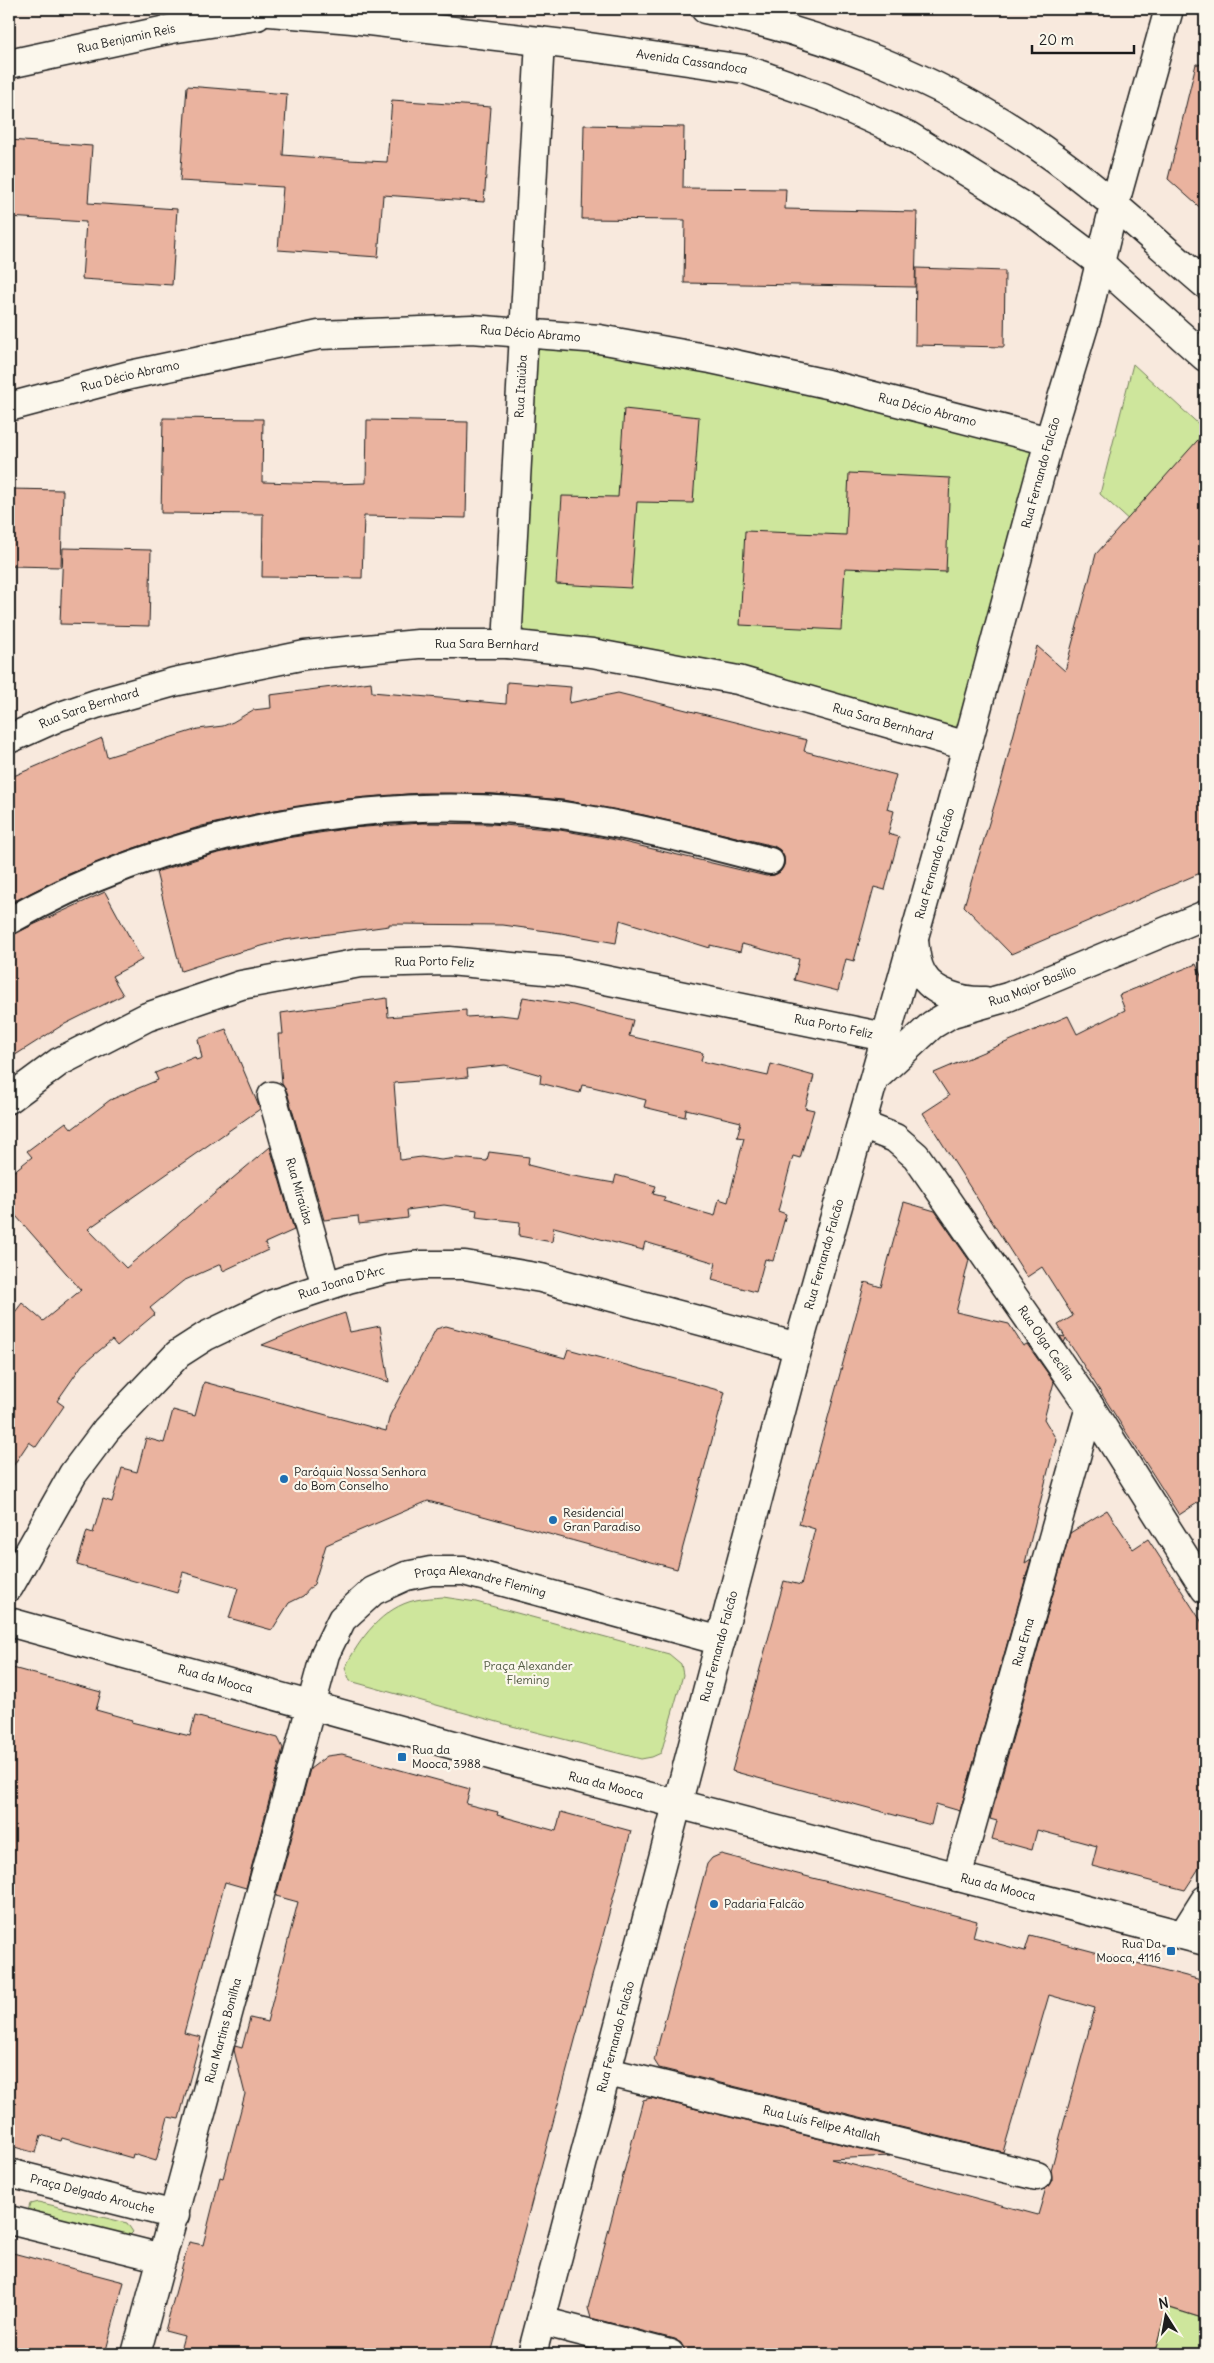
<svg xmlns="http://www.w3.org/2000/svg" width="1214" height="2363" font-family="Delius,sans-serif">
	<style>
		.green { fill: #cee69c; stroke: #75815c }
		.building { fill: #eab39f; stroke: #1c1c1c; fill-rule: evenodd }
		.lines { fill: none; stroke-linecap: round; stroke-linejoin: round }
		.pedestrian-casing { stroke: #1c1c1c; stroke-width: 30 }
		.minor-casing { stroke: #1c1c1c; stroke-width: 31 }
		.tertiary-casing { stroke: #1c1c1c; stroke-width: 31 }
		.secondary-casing { stroke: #1c1c1c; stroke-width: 31 }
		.pedestrian { stroke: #fbf7ec; stroke-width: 26 }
		.minor { stroke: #fbf7ec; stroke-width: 28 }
		.tertiary { stroke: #fbf7ec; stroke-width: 28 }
		.secondary { stroke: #fbf7ec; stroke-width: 28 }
		.poi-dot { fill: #1f6fb2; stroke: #fbf7ec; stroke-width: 2 }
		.labels { text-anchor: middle; stroke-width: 4.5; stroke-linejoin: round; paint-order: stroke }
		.street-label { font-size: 12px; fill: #1c1c1c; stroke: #fbf7ec }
		.poi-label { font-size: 12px; fill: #1c1c1c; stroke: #fbf7ec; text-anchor: start }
		.park-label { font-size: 12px; fill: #515942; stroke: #fbf7ec }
	</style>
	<rect width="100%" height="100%" fill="#f8e9dd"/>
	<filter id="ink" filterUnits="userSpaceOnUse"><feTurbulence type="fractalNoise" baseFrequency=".02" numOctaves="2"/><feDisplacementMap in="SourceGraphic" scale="10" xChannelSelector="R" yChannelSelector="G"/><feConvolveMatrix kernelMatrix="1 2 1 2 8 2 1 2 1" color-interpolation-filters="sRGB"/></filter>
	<g filter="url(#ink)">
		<g class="green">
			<polygon points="532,333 1049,441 967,746 507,644"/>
			<polygon points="1133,364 1205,430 1205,589 1100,494"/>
			<path d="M 443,1597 L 476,1602 L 669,1654 L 681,1664 L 683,1675 L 661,1753 L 652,1757 L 641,1759 L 512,1726 L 350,1681 L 345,1668 C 359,1639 383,1607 416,1600 C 425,1598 434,1598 443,1597 Z"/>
			<polygon points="38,2202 127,2223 133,2232 128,2237 28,2211 30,2204"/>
			<polygon points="1116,2292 1205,2319 1205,2354 1095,2354 1078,2350 1083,2332 1155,2352 1161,2328"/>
		</g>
		<g class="building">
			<polygon points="1196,64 1205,65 1205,212 1168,179"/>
			<polygon points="187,86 287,94 283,155 349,160 387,162 392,100 491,107 484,202 383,195 378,257 278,250 283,187 180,181"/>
			<polygon points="584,125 684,127 683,188 786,189 785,209 917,212 915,287 684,283 685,220 582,219"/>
			<polygon points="9,140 92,146 88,203 177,209 172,285 82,279 86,222 9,217"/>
			<polygon points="916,268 1005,271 1004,347 915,345"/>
			<polygon points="624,409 699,417 693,503 637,502 631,588 556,584 562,496 618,497"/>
			<polygon points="163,418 263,419 262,482 330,484 366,483 367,420 468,422 466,518 364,516 362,578 262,577 263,514 161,513"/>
			<polygon points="1205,432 1205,871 1011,954 964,906 1000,786 1037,646 1065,671 1096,554"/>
			<polygon points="849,473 950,478 946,572 845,568 841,630 740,625 745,531 846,535"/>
			<polygon points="9,489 63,490 61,567 9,566"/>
			<polygon points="63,548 151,550 149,626 60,624"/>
			<polygon points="371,682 372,692 506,704 507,682 571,687 569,703 618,693 807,740 804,751 896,775 887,809 894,811 888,834 899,837 885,890 874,887 854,961 846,959 838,991 794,980 799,959 742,944 740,952 710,945 710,948 620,920 616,943 561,933 503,925 389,924 389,926 284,940 236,953 181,971 156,872 210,855 280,839 351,828 422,823 492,824 560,830 611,839 766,876 774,875 780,872 784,865 784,857 780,850 774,846 644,815 563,800 494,794 420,793 348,799 275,810 202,826 131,849 64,876 9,904 9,778 102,738 107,757 198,729 223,726 233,722 253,710 271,708 270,695"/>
			<polygon points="105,892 142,960 112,976 123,995 61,1026 9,1059 9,936"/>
			<polygon points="1196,964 1205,985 1205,1498 1179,1515 1066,1338 1064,1343 1060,1336 1065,1337 1058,1325 1073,1316 1042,1267 1027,1277 923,1113 949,1096 934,1073 1068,1016 1077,1034 1125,1010 1119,995"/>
			<path d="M 523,997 L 573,1005 L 633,1020 L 629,1036 L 703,1053 L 701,1061 L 768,1076 L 771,1064 L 814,1076 L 805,1108 L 814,1110 L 800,1158 L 793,1156 L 778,1211 L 786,1214 L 773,1261 L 765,1259 L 756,1292 L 712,1280 L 716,1263 L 645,1242 L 643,1250 L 554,1227 L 552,1242 L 519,1236 L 520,1222 L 476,1217 L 477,1210 L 444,1205 L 407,1210 L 408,1218 L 359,1224 L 358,1216 L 324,1220 L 287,1092 L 282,1084 L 278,1034 L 283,1034 L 281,1013 L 387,998 L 388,1017 L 466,1010 L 466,1017 L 500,1015 L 518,1017 ZM 505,1065 L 541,1075 L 540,1083 L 580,1093 L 582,1085 L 593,1087 L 646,1100 L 644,1107 L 685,1117 L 686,1109 L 741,1122 L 737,1137 L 744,1138 L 728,1202 L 719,1199 L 715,1216 L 663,1201 L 665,1197 L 653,1194 L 656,1186 L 616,1175 L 614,1183 L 568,1175 L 528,1165 L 529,1157 L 489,1152 L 487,1161 L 457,1158 L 441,1160 L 421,1157 L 400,1160 L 394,1083 L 468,1077 L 467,1069 Z"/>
			<polygon points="226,1029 260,1109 88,1229 126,1268 270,1147 294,1230 265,1243 268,1250 223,1271 221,1264 183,1281 150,1308 155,1314 117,1346 112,1340 82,1365 57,1401 64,1406 36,1447 29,1442 9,1472 9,1320 22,1303 43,1321 81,1290 9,1208 9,1175 32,1157 27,1151 66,1122 72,1129 110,1100 158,1080 155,1073 195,1057 196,1060 202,1058 198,1039"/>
			<polygon points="904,1202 935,1211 969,1260 956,1312 1009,1324 1023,1346 1027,1344 1054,1382 1044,1419 1056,1439 1025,1563 1031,1559 960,1811 936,1804 931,1825 732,1771 784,1581 801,1585 815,1529 799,1524 865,1282 881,1287"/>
			<polygon points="345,1313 350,1332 380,1326 389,1382 262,1345 307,1326"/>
			<polygon points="446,1326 565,1358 568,1349 725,1392 677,1569 428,1501 326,1545 314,1584 303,1596 289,1603 272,1630 229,1618 238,1588 183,1572 177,1593 77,1565 87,1531 93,1533 103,1499 112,1502 122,1468 137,1472 146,1438 164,1443 173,1410 195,1416 204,1382 386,1431 390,1415 436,1329"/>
			<polygon points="1107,1510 1133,1549 1148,1539 1205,1627 1205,1859 1185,1890 1092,1866 1097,1846 1037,1830 1032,1850 992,1839 997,1821 990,1819 1070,1533"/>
			<polygon points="9,1667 101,1692 96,1710 132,1720 131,1722 190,1736 195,1716 278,1738 283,1748 246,1888 225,1882 184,2033 201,2037 179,2119 168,2117 156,2161 133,2154 132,2158 62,2138 61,2141 41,2135 36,2153 11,2146 16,2127 9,2126"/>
			<polygon points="342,1754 470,1789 466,1804 498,1812 497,1815 556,1831 561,1812 631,1831 491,2354 179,2354 184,2336 165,2331 189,2242 203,2245 220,2177 223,2178 245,2094 234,2050 235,2046 242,2048 250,2018 267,2022 298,1902 276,1896 310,1769 327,1756"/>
			<polygon points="721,1854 977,1921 973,1937 1025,1951 1030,1935 1205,1981 1205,2319 1167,2307 1154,2354 685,2354 681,2343 674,2339 591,2318 588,2308 643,2100 651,2098 890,2156 831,2159 1038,2215 1046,2188 1052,2180 1051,2170 1095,2008 1049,1995 1003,2152 659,2068 654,2060 707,1864 712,1858"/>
			<polygon points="9,2252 124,2282 105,2354 9,2354"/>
		</g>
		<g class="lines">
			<g class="pedestrian-casing">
				<path id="pedestrian" d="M 9,921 C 168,830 380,790 562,815 C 632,825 701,843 770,861"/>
			</g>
			<g class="minor-casing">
				<g id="minor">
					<path id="s1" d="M 9,407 L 130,375 L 319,335 L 472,329 L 599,339 L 711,359 L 827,384 L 1049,441"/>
					<path id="s2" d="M 507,644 L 540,41"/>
					<path id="s3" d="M 9,739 L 58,717 L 96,704 L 174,682 L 305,655 L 418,644 L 507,644 L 592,653 L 738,680 L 967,746"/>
					<path id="s4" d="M 272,1096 L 326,1286"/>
					<path id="s5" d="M 9,1099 L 59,1062 L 147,1017 L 241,985 L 360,963 L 449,961 L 566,972 L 885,1037"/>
					<path id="s6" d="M 862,1125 L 895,1138 L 916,1156 L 1090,1407 L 1205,1589"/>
					<path id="s7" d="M 9,1587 L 73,1474 L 106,1430 L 178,1354 L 206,1336 L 273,1304 L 348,1279 L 388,1269 L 422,1265 L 465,1265 L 541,1278 L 798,1347"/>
					<path id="s8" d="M 957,1877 L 1090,1407"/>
					<polyline points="1183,1935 1205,1900"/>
					<path id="s9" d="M 608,2072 L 1037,2176"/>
					<path id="s10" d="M 9,2173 L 175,2215"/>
					<polyline points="9,2220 162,2258"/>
					<polyline points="541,2321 670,2354"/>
					<path id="s11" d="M 136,2354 L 325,1654 L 342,1619 L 373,1591 L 406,1576 L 431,1571 L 464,1571 L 721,1641"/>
				</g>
			</g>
			<g class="tertiary-casing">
				<g id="tertiary">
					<path id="s12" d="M 234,9 L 352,19 L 589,47 L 744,69 L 823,97 L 907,135 L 1034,213 L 1095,259 L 1205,357"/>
					<path d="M 705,9 C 824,33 943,79 1042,149 C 1100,189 1152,239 1205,284"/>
					<path id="s13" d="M 9,64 L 171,29 L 257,16"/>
				</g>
			</g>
			<g class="secondary-casing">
				<g id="secondary">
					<path d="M 914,940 C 915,951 916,964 922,974 C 933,994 964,1002 985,1001"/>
					<path id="s14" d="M 875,1078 L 932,1025 L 952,1013 L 1008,997 L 1205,915"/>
					<path id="s15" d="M 9,1622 L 508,1760 L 1205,1941"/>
					<path id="s16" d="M 532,2354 L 798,1347 L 948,817 L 1049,441 L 1087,316 L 1114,206 L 1169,9"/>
				</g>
			</g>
			<use href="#pedestrian" class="pedestrian"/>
			<use href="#minor" class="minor"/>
			<use href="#tertiary" class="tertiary"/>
			<use href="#secondary" class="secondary"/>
		</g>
	</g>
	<g class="poi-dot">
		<circle cx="284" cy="1479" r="5"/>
		<circle cx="553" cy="1520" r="5"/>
		<rect x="397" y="1752" width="10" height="10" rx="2.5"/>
		<circle cx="714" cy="1904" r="5"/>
		<rect x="1166" y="1946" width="10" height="10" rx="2.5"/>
	</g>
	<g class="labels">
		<g class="street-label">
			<text dy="4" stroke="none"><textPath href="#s13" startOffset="120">Rua Benjamin Reis</textPath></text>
			<text dy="4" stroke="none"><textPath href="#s12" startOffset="461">Avenida Cassandoca</textPath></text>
			<text dy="4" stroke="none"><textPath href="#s1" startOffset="530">Rua Décio Abramo</textPath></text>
			<text dy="4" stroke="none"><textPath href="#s1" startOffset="125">Rua Décio Abramo</textPath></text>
			<text dy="4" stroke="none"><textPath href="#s2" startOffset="258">Rua Itaiúba</textPath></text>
			<text dy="4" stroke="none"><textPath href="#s1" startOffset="935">Rua Décio Abramo</textPath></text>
			<text dy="4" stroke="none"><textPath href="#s16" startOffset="1949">Rua Fernando Falcão</textPath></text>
			<text dy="4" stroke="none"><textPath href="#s3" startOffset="491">Rua Sara Bernhard</textPath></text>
			<text dy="4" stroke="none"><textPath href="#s3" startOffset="86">Rua Sara Bernhard</textPath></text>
			<text dy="4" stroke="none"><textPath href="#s3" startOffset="896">Rua Sara Bernhard</textPath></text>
			<text dy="4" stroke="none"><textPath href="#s16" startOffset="1544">Rua Fernando Falcão</textPath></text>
			<text dy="4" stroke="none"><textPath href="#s5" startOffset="456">Rua Porto Feliz</textPath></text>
			<text dy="4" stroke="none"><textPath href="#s14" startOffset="186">Rua Major Basílio</textPath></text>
			<text dy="4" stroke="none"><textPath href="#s5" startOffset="861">Rua Porto Feliz</textPath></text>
			<text dy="4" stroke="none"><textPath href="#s4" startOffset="99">Rua Miraúba</textPath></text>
			<text dy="4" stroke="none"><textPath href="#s16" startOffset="1138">Rua Fernando Falcão</textPath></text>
			<text dy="4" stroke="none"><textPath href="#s7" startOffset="469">Rua Joana D'Arc</textPath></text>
			<text dy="4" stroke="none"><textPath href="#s6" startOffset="291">Rua Olga Cecília</textPath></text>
			<text dy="4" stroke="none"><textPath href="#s11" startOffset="918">Praça Alexandre Fleming</textPath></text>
			<text dy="4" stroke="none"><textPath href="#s8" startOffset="244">Rua Erna</textPath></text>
			<text dy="4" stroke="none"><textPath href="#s16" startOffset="732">Rua Fernando Falcão</textPath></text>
			<text dy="4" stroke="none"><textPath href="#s15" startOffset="214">Rua da Mooca</textPath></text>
			<text dy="4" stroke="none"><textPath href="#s15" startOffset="619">Rua da Mooca</textPath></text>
			<text dy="4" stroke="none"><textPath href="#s15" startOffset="1024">Rua da Mooca</textPath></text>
			<text dy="4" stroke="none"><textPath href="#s11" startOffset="335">Rua Martins Bonilha</textPath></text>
			<text dy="4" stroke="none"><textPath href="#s16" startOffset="328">Rua Fernando Falcão</textPath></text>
			<text dy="4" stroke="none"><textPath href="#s9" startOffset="220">Rua Luís Felipe Atallah</textPath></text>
			<text dy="4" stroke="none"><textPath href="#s10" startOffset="86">Praça Delgado Arouche</textPath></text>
		</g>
		<g class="poi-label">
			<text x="294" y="1476">Paróquia Nossa Senhora<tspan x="294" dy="14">do Bom Conselho</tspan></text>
			<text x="563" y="1517">Residencial<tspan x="563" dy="14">Gran Paradiso</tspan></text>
			<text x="412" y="1754">Rua da<tspan x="412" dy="14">Mooca, 3988</tspan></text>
			<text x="724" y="1908">Padaria Falcão</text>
			<text x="1161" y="1948" text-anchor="end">Rua Da<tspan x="1161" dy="14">Mooca, 4116</tspan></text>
		</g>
		<g class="park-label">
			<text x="528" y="1670">Praça Alexander<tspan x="528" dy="14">Fleming</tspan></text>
		</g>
	</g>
	<rect width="1214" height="2363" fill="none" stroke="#fbf7ec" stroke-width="30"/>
	<rect x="15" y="15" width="1184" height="2333" fill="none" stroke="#1c1c1c" stroke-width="2" filter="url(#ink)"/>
	<g transform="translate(1166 2316) rotate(349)" stroke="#fbf7ec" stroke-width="4" paint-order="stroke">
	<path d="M0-4L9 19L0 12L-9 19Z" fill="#1c1c1c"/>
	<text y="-8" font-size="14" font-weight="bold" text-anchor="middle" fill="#1c1c1c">N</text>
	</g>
	<path d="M1032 45v8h102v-8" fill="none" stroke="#1c1c1c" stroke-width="2.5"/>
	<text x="1039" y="45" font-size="15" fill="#1c1c1c" stroke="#fbf7ec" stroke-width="4" paint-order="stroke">20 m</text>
</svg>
